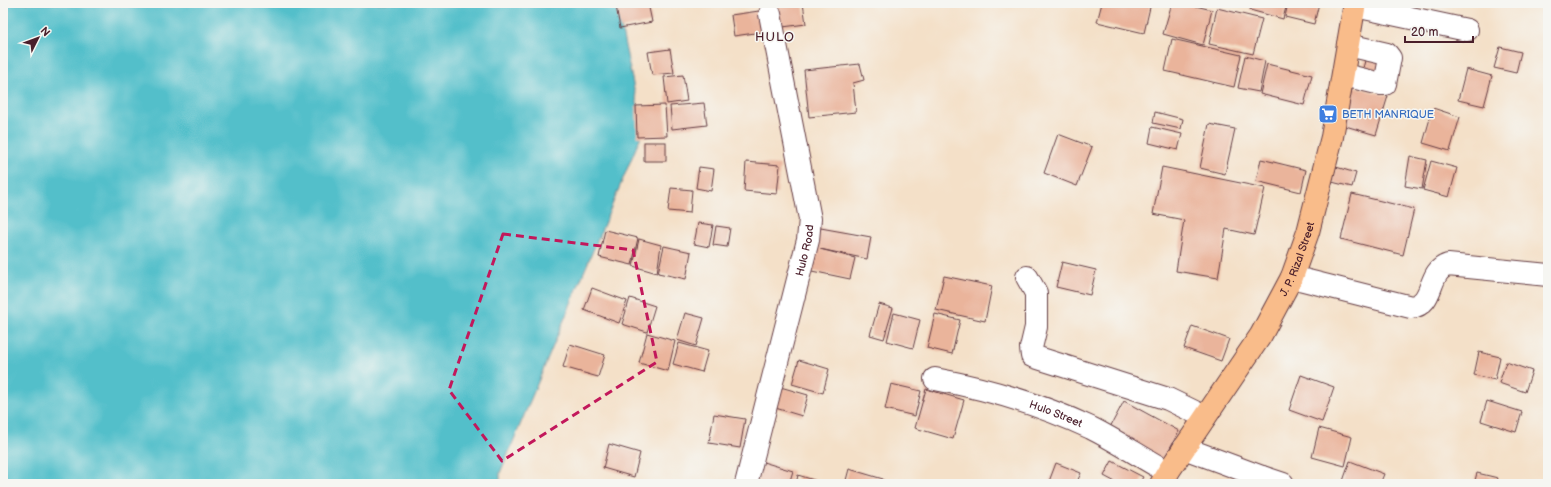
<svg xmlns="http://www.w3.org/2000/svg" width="1551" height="487" font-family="'Balsamiq Sans',sans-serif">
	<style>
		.water { fill: #52bfca; stroke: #4e6f7a }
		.building { fill: #eab49b }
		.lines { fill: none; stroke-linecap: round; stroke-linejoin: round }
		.minor-casing { stroke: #643c43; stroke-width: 24 }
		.major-casing { stroke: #643c43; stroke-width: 24 }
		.minor { stroke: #fff; stroke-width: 22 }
		.major { stroke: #f9bc8a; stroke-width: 22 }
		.marked { fill: none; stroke: #c2185b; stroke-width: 3; stroke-dasharray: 8 5; stroke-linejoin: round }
		.labels { text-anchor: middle; stroke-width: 3; stroke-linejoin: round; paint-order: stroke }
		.shop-label { font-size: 11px; fill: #366cbe; stroke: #f6f6f2; text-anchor: start }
		.street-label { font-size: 11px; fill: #4a1f2b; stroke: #f6f6f2 }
		.quarter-label { font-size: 13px; letter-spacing: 1px; fill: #4a1f2b; stroke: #f6f6f2 }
	</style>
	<rect width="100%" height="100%" fill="#f6f6f2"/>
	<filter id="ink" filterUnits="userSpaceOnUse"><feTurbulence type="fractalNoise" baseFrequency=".025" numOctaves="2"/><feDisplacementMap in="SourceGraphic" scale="8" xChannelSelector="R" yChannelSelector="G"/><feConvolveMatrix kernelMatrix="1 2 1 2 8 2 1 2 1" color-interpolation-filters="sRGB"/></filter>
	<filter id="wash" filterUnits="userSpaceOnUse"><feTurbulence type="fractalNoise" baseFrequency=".012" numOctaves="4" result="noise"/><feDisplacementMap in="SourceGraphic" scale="16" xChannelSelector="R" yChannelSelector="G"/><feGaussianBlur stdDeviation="0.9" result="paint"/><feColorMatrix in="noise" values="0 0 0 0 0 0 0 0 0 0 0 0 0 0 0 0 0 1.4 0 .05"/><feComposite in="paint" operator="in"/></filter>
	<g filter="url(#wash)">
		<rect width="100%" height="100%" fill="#f4e0c8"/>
		<polygon class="water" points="3,3 616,3 643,131 500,473 500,484 3,484"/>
		<g id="blocks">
			<g class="building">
				<polygon points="630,3 648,3 652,22 620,28 616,6"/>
				<polygon points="772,3 803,3 806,24 775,28"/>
				<polygon points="1102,3 1151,3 1144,33 1097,22"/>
				<polygon points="1172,3 1183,3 1212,10 1203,45 1163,34"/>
				<polygon points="1252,3 1287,3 1283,19 1250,10"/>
				<polygon points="1288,3 1319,3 1314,24 1285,17"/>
				<polygon points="1217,8 1262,19 1253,54 1209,44"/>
				<polygon points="759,11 762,32 734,36 731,15"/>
				<polygon points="1172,39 1241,55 1234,87 1165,71"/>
				<polygon points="1500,47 1521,52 1516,73 1494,68"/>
				<polygon points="670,49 674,73 652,75 648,52"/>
				<polygon points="1367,53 1386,57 1381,77 1362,72"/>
				<polygon points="1245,56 1265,61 1259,92 1238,88"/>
				<polygon points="860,64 864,80 853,83 856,112 809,117 804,70"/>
				<polygon points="1267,64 1312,75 1304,105 1260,94"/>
				<polygon points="1466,69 1492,76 1484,106 1458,100"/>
				<polygon points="683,75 687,101 667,104 664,77"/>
				<polygon points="1353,86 1388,96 1376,135 1342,125"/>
				<polygon points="704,103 707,125 672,129 670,106"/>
				<polygon points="665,105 667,136 637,137 636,106"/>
				<polygon points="1433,108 1460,117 1450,151 1423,143"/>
				<polygon points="1155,112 1183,119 1181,129 1153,123"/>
				<polygon points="1209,124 1235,129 1225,174 1200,168"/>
				<polygon points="1152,127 1182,134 1178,150 1149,143"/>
				<polygon points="1058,134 1092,147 1077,186 1044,173"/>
				<rect x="644" y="142" width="22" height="19"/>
				<polygon points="1410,156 1427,160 1422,189 1405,186"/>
				<polygon points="1261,159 1306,170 1301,192 1256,181"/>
				<polygon points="1431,161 1457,168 1449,197 1423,190"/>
				<polygon points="746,162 780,165 777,194 744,191"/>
				<polygon points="699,167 714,169 711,191 696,188"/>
				<polygon points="1162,167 1265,188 1254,235 1226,229 1218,278 1176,271 1184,220 1153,214"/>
				<polygon points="1336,167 1356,173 1352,187 1332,182"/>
				<polygon points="671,188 692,190 690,213 668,211"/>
				<polygon points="1352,194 1414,209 1403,255 1341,239"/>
				<polygon points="698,223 713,225 709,247 694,244"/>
				<polygon points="716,226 730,228 727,247 713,245"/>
				<polygon points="815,227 871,237 867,259 820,249 855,258 850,279 807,270"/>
				<polygon points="605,230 638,238 632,265 599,257"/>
				<polygon points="639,239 661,245 657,273 633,266"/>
				<polygon points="664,246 691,252 686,279 658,273"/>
				<polygon points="1062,262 1096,270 1090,295 1056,287"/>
				<polygon points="944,276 992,286 985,321 936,310"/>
				<polygon points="592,288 627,301 619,323 584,310"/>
				<polygon points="630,298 655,306 647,332 622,324"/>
				<polygon points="879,304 893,308 884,339 870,335"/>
				<polygon points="685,313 704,318 696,346 677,340"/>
				<polygon points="894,313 920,320 913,348 887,341"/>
				<polygon points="935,314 960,320 952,354 927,348"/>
				<polygon points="1192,326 1229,339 1221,361 1184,348"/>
				<polygon points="647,333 675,341 668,371 639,363"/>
				<polygon points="679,343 708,351 702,372 673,364"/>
				<polygon points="570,344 605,355 598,377 563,367"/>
				<polygon points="1479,352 1500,357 1495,380 1474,375"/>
				<polygon points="799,360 829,369 823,393 792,384"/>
				<polygon points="1506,362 1532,371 1525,392 1499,383"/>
				<polygon points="1301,375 1334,387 1322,422 1289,410"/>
				<polygon points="891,384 921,391 915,416 885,409"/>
				<polygon points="777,386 808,395 802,416 772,407"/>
				<polygon points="926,389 964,400 953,439 915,428"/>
				<polygon points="1124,401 1179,431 1163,461 1108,431"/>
				<polygon points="1487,401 1522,412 1516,432 1481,421"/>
				<polygon points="714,414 745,419 740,448 709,443"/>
				<polygon points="1319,428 1352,437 1345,466 1312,457"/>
				<polygon points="609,444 640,453 634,477 603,468"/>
				<polygon points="1112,461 1143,477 1139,484 1119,484 1104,476"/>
				<polygon points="1350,461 1384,474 1380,484 1342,484"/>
				<polygon points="763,462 793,471 789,484 757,484"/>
				<polygon points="1056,463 1081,473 1076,484 1048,484"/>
				<polygon points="849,469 883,479 882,484 845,484"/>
				<polygon points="1477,473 1498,478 1496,484 1474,484"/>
				<polygon points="798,475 817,481 816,484 796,484"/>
			</g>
		</g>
	</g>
	<g filter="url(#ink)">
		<use href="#blocks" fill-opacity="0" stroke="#643c43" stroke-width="1"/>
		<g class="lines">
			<g class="minor-casing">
				<g id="minor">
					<polyline points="1355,6 1467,30"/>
					<polyline points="1344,75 1381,84 1385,84 1390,58 1387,54 1348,45"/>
					<polyline points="1027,277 1036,293 1036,327 1031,348 1032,356 1168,399 1205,417"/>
					<path d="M 1292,277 L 1411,307 C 1435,305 1427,271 1448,265 L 1548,275"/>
					<path id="s1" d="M 935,379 C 989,389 1042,405 1091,428 C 1117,441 1142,458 1168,472"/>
					<polyline points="1184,448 1262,477 1260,484"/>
					<polyline points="1262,477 1283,484"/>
					<path id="s2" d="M 746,484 L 808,240 L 810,219 L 770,14"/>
				</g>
			</g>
			<g class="major-casing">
				<g id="major">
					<path id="s3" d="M 1161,484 L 1168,472 L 1261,335 L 1292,277 L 1308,232 L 1332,137 L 1355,3"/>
				</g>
			</g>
			<use href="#minor" class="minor"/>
			<use href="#major" class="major"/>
		</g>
	</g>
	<path class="marked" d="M 503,234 L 633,250 L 657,362 L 502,461 L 449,390 Z"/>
	<defs>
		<g id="supermarket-square" transform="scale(1)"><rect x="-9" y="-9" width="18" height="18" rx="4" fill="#3f7fe0" stroke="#f6f6f2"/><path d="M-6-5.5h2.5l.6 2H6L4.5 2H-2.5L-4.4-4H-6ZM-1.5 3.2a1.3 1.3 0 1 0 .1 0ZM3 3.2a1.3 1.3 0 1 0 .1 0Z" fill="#fff"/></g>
	</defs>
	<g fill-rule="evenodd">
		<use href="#supermarket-square" x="1328" y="114"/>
	</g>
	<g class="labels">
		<g class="shop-label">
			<text x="1342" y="118">BETH MANRIQUE</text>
		</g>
		<g class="street-label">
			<text dy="4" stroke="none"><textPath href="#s2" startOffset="241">Hulo Road</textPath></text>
			<text dy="4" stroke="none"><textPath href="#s3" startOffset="264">J. P. Rizal Street</textPath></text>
			<text dy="4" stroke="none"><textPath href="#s1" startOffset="126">Hulo Street</textPath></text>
		</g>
		<g class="quarter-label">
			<text x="775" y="41">HULO</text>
		</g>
	</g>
	<rect width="1551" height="487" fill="none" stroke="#f6f6f2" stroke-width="16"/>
	<g transform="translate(38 38) rotate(48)" stroke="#f6f6f2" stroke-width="3" paint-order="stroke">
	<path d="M0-3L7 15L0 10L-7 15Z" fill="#4a1f2b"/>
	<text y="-6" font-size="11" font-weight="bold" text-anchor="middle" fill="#4a1f2b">N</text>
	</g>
	<path d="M1405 36v6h68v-6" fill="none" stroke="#4a1f2b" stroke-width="2"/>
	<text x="1411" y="36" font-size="12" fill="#4a1f2b" stroke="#f6f6f2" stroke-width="3" paint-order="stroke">20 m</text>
</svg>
